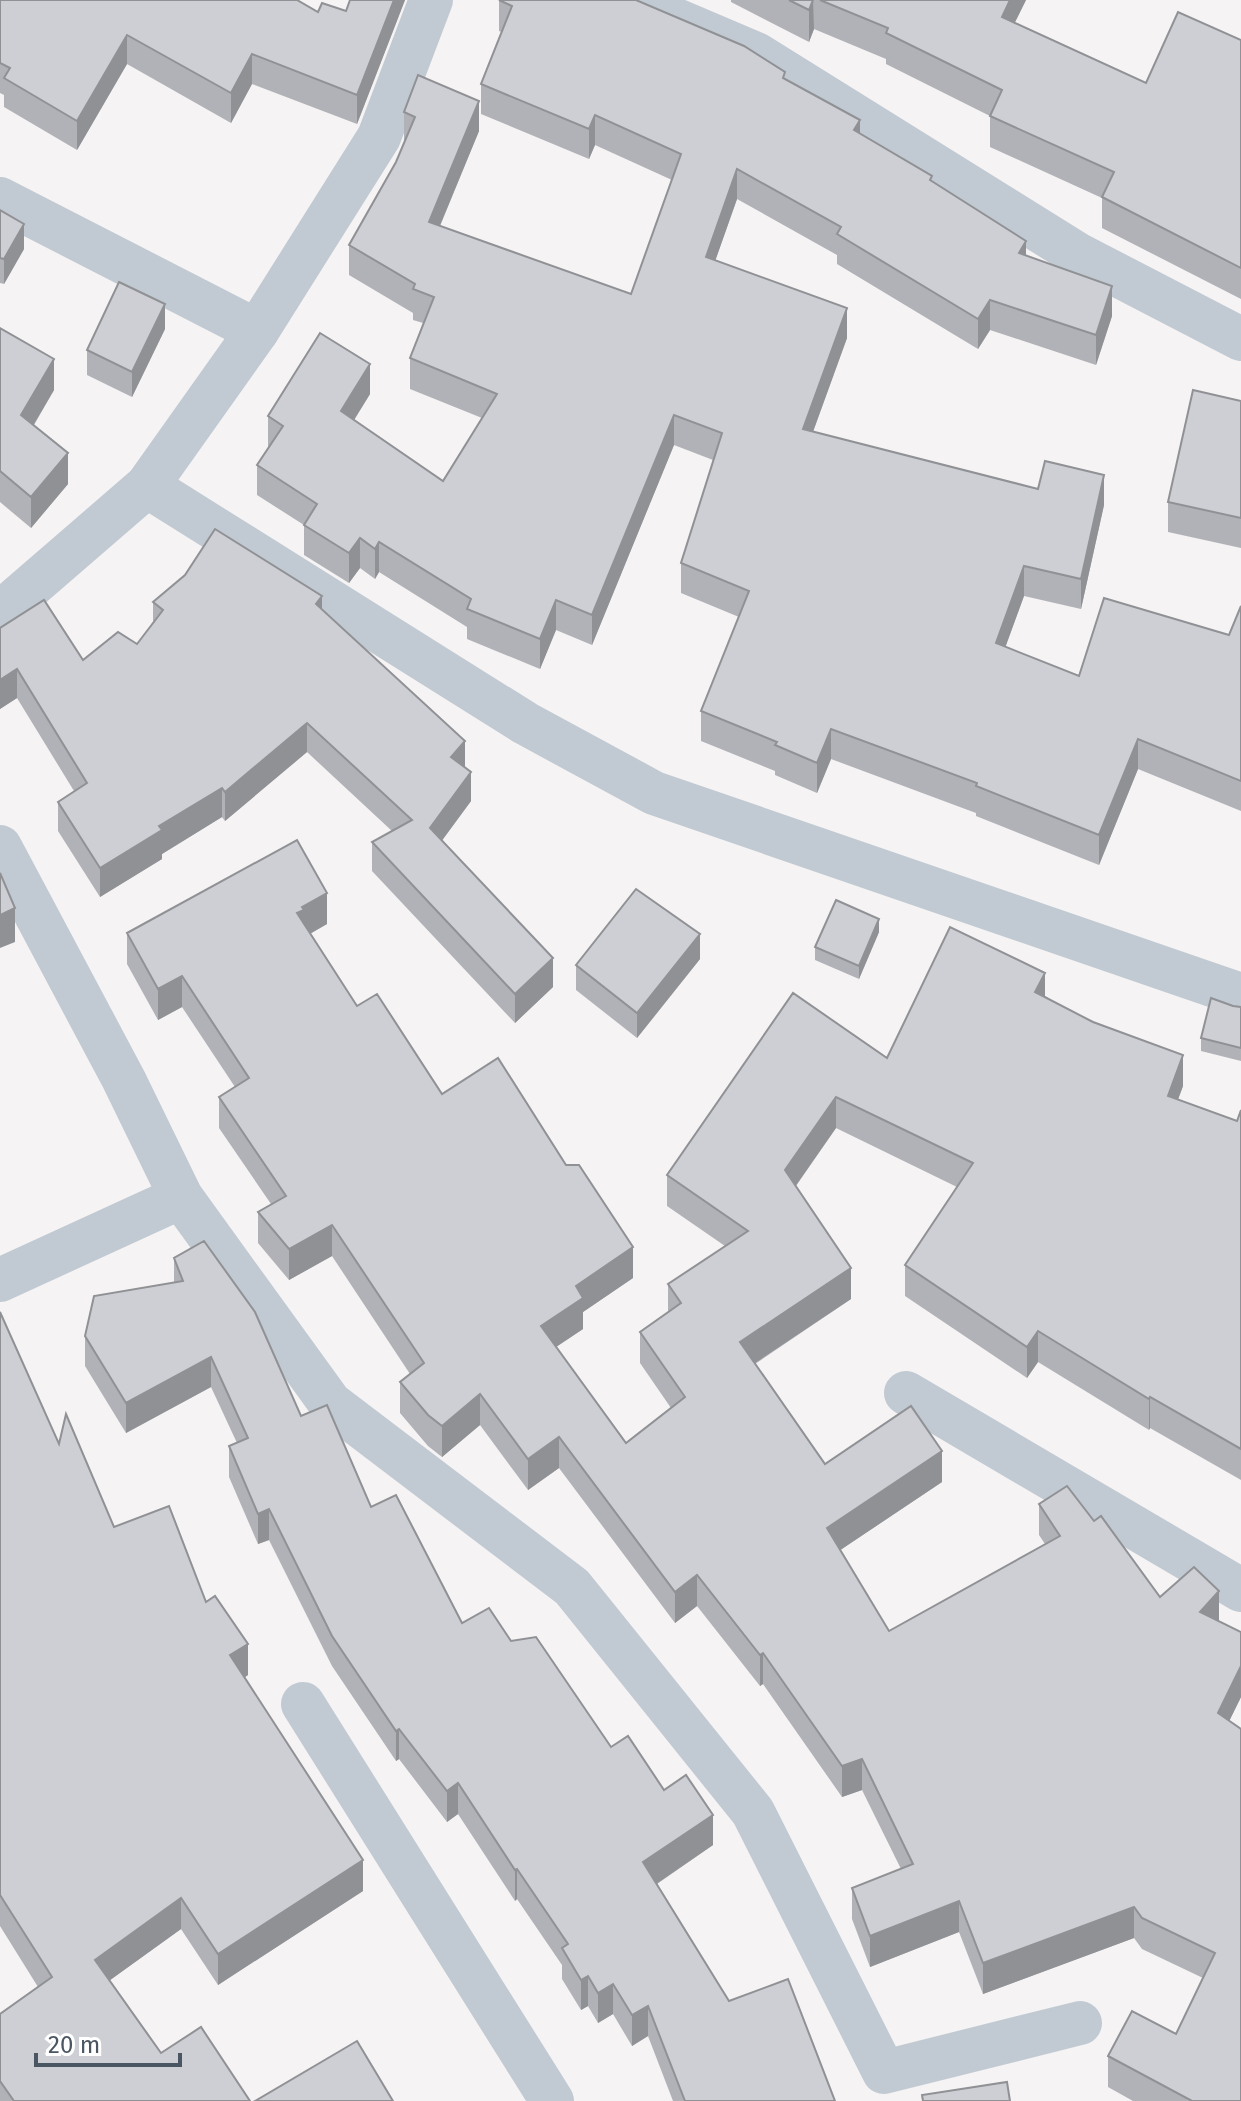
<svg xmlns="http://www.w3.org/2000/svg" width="1241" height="2101" font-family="'Fira Sans',sans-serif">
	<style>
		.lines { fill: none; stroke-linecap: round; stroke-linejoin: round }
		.street { stroke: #c1cad2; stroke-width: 44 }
		.wall { fill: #b0b2b7 }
		.shaded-wall { fill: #909195 }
		.building { fill: #cdcfd5; stroke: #909195; stroke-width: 2 }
	</style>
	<rect width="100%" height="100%" fill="#f5f3f3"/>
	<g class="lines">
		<g class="street">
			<polyline points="629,0 756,54 1077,254 1241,339"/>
			<polyline points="0,199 257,331"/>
			<polyline points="147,486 525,723 654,793 1241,995"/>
			<polyline points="0,613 147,486 257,331 379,137 431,0"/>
			<polyline points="0,847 124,1080 181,1197 330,1403 572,1587 753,1812 884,2072 1080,2023"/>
			<polyline points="0,1280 181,1197"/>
			<polyline points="906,1393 1241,1590"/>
			<polyline points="303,1704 552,2101"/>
		</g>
	</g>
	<g class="wall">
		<polygon points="0,0 318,12 346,11 350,0 405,0 357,124 252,84 231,123 127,64 77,150 4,107 4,95 0,93"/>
		<polygon points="499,0 785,79 860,134 932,181 1026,256 1112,316 1096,365 990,330 978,349 837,264 837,255 737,199 715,261 847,338 813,432 1038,489 1104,505 1081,609 1024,596 1005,647 1079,676 1229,635 1241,606 1241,811 1138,769 1099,865 976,816 976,813 831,759 817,793 775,775 775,771 701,741 701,711 739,617 681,593 681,563 713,460 674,445 592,645 556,630 540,669 467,639 467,627 379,572 375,579 360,568 349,583 304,555 304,525 257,495 257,465 269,447 268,446 268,416 370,394 354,420 443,481 482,418 410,389 410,358 423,323 413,320 413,313 349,275 349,245 396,162 404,143 404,112 479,131 440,226 631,294 672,180 595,145 589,159 481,114 481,84 502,32 499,31"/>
		<polygon points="731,0 1026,0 1014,23 1146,83 1241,40 1241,299 1102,228 1102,198 990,147 990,116 886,64 886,59 814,29 809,42 731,2"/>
		<polygon points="0,210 24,249 4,284 0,283"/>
		<polygon points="0,328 54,390 34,425 68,484 31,528 0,502"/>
		<polygon points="165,329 132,397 87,375 87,350"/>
		<polygon points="1241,401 1241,548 1168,532 1168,502"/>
		<polygon points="153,602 322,609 465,768 471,801 442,840 553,987 515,1023 372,871 372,842 392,831 307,752 225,821 222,817 162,854 162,859 100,897 58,831 58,802 74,791 17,698 0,709 0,628 83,660 137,644 153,622"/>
		<polygon points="327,924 310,934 357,1006 442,1094 633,1278 583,1312 583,1329 556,1347 626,1443 671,1408 640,1363 640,1332 668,1312 668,1284 725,1246 667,1206 667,1175 887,1058 1045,996 1183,1086 1178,1099 1237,1121 1241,1110 1241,1480 1150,1428 1149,1430 1038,1362 1027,1378 905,1296 905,1265 957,1187 836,1128 796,1186 851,1299 755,1364 825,1464 942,1482 840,1550 889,1631 1045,1544 1039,1535 1039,1504 1094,1521 1160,1597 1219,1621 1241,1632 1241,1697 1229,1721 1241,2101 1133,2101 1108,2087 1108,2056 1176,2034 1203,1978 1142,1949 1134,1938 983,1994 959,1932 870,1967 852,1919 852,1888 901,1869 862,1790 842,1797 763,1684 760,1686 697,1606 675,1623 559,1468 528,1490 480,1425 442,1457 428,1446 400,1413 400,1382 410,1374 332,1256 289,1280 258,1243 258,1212 271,1204 219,1128 219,1097 235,1087 182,1007 158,1020 127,964 127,933"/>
		<polygon points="879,932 859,979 815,960 815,947"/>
		<polygon points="700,959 637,1038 576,990 576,965"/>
		<polygon points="1241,1007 1241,1061 1201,1051 1201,1038"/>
		<polygon points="174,1258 301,1416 462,1623 511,1641 611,1747 664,1790 713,1845 657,1884 729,2001 835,2101 673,2101 648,2036 632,2046 613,2014 598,2023 588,2006 581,2010 562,1979 562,1965 517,1899 515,1901 458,1814 447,1822 399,1759 396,1761 332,1666 269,1540 258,1544 229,1477 229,1446 237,1443 211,1387 126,1433 85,1366 85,1336 174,1282"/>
		<polygon points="0,1312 59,1444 114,1527 206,1602 248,1675 245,1677 363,1891 218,1985 181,1929 110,1980 161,2053 250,2101 0,2101 0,2014 38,1987 0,1926"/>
	</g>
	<g class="shaded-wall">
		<polygon points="394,0 405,0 357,124 357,95"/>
		<polygon points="813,0 814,29 809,42 809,10"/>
		<polygon points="1010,0 1026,0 1002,49 1002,17"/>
		<polygon points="127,35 127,64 77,150 77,121"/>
		<polygon points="252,54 252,84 231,123 231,93"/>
		<polygon points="479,101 479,131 429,252 429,222"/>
		<polygon points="595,115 595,145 589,159 589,129"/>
		<polygon points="860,120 860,150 854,130"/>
		<polygon points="737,169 737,199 706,287 706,257"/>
		<polygon points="24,224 24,249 4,284 4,259"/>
		<polygon points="1026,241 1026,271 1019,253"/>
		<polygon points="1112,286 1112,316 1096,365 1096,335"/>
		<polygon points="990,300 990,330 978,349 978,319"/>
		<polygon points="165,304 165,329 132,397 132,372"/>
		<polygon points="847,308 847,338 803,459 803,429"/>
		<polygon points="54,359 54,390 21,446 21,415"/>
		<polygon points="370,364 370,394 341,441 341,411"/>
		<polygon points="674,415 674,445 592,645 592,615"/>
		<polygon points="68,453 68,484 31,528 31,497"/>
		<polygon points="1104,475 1104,505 1081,609 1081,579"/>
		<polygon points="360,538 360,568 349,583 349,553"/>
		<polygon points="379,542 379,572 375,579 375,549"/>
		<polygon points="1024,566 1024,596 996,673 996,643"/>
		<polygon points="322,596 322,625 316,604"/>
		<polygon points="556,600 556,630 540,669 540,639"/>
		<polygon points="17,669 17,698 0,709 0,680"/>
		<polygon points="307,723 307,752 225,821 225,792"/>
		<polygon points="831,729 831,759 817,793 817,763"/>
		<polygon points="1138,739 1138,769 1099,865 1099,835"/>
		<polygon points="465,741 465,770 451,757"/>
		<polygon points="471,772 471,801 430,857 430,828"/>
		<polygon points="222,788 222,817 162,854 162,859 100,897 100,868 159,826"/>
		<polygon points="327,893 327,924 304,937 297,913 302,907"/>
		<polygon points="15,908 15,942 0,948 0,915"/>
		<polygon points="879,919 879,932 859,979 859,966"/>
		<polygon points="700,934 700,959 637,1038 637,1013"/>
		<polygon points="553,958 553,987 515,1023 515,994"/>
		<polygon points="1045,973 1045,1004 1035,992"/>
		<polygon points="182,976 182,1007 158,1020 158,989"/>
		<polygon points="1183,1055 1183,1086 1168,1127 1168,1096"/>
		<polygon points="836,1097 836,1128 785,1201 785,1170"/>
		<polygon points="332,1225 332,1256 289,1280 289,1249"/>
		<polygon points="633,1247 633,1278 583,1312 583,1329 541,1357 541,1326 576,1286"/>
		<polygon points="851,1268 851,1299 740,1373 740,1342"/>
		<polygon points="1038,1331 1038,1362 1027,1378 1027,1347"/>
		<polygon points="211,1357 211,1387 126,1433 126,1403"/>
		<polygon points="480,1394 480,1425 442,1457 442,1426"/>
		<polygon points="1150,1397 1150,1428 1149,1430 1149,1399"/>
		<polygon points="559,1437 559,1468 528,1490 528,1459"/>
		<polygon points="942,1451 942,1482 827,1559 827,1528"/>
		<polygon points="269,1509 269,1540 258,1544 258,1514"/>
		<polygon points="697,1575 697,1606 675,1623 675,1592"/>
		<polygon points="1219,1591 1219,1622 1200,1612"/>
		<polygon points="248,1644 248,1675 230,1687 230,1655"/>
		<polygon points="763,1653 763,1684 760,1686 760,1655"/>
		<polygon points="1241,1666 1241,1697 1218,1744 1218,1713"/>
		<polygon points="399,1729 399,1759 396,1761 396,1731"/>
		<polygon points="862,1759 862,1790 842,1797 842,1766"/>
		<polygon points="458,1783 458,1814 447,1822 447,1791"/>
		<polygon points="713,1815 713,1845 643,1893 643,1862"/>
		<polygon points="363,1860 363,1891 218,1985 218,1954"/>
		<polygon points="517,1869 517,1899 515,1901 515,1870"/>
		<polygon points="181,1898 181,1929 95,1991 95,1960"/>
		<polygon points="959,1901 959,1932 870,1967 870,1936"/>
		<polygon points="1134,1907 1134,1938 983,1994 983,1963"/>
		<polygon points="588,1976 588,2006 581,2010 581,1980"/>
		<polygon points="613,1984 613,2014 598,2023 598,1993"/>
		<polygon points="648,2006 648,2036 632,2046 632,2015"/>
	</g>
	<g class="building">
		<polygon points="0,0 297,0 318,12 322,3 346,11 350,0 394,0 357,95 252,54 231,93 127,35 77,121 4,78 10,68 0,63"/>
		<polygon points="499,0 636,0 744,46 785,72 783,78 860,120 854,130 932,176 930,180 1026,241 1019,253 1112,286 1096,335 990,300 978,319 837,234 841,227 737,169 706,257 847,308 803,429 1038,489 1045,461 1104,475 1081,579 1024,566 996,643 1079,676 1104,598 1229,635 1241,606 1241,781 1138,739 1099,835 976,786 977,783 831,729 817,763 775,745 777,742 701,711 749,591 681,563 722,433 674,415 592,615 556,600 540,639 467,609 471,599 379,542 375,549 360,538 349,553 304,525 317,504 257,465 283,426 268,416 320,333 370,364 341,411 443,481 497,394 410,358 434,297 413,289 415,284 349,245 396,162 415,117 404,112 418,75 479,101 429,222 631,294 681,154 595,115 589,129 481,84 512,6"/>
		<polygon points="789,0 813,0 809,10"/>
		<polygon points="820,0 1010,0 1002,17 1146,83 1178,12 1241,40 1241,268 1102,197 1114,172 990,116 1002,90 886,33 888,28"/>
		<polygon points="0,210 24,224 4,259 0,258"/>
		<polygon points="119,282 165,304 132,372 87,350"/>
		<polygon points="0,328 54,359 21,415 68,453 31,497 0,471"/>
		<polygon points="1193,390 1241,401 1241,518 1168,502"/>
		<polygon points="215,529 322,596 316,604 465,741 451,757 471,772 430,828 553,958 515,994 372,842 412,820 307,723 225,792 222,788 159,826 162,830 100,868 58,802 87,783 17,669 0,680 0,628 44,600 83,660 118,632 137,644 163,610 153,602 185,575"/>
		<polygon points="297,840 327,893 302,907 304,910 297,913 357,1006 377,994 442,1094 498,1058 566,1165 579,1165 633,1247 576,1286 583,1298 541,1326 626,1443 685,1397 640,1332 681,1303 668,1284 748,1231 667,1175 793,993 887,1058 950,927 1045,973 1035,992 1093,1022 1183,1055 1168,1096 1237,1121 1241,1110 1241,1449 1150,1397 1149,1399 1038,1331 1027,1347 905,1265 973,1163 836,1097 785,1170 851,1268 740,1342 825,1464 911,1406 942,1451 827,1528 889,1631 1060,1536 1039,1504 1067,1486 1094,1521 1101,1516 1160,1597 1194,1567 1219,1591 1200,1612 1241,1632 1241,1666 1218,1713 1241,1729 1241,2101 1192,2101 1108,2056 1132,2011 1176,2034 1215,1953 1142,1918 1134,1907 983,1963 959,1901 870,1936 852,1888 913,1864 862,1759 842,1766 763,1653 760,1655 697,1575 675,1592 559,1437 528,1459 480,1394 442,1426 428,1415 400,1382 424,1363 332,1225 289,1249 258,1212 286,1196 219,1097 249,1078 182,976 158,989 127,933"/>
		<polygon points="0,873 15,908 0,915"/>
		<polygon points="636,889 700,934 637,1013 576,965"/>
		<polygon points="836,900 879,919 859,966 815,947"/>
		<polygon points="1211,998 1233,1006 1241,1007 1241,1048 1201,1038"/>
		<polygon points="204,1241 255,1312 301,1416 327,1405 371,1507 396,1495 462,1623 489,1608 511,1641 536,1637 611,1747 628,1736 664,1790 686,1775 713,1815 643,1862 729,2001 788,1979 835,2101 685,2101 648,2006 632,2015 613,1984 598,1993 588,1976 581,1980 562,1948 568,1944 517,1869 515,1870 458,1783 447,1791 399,1729 396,1731 332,1636 269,1509 258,1514 229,1446 248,1438 211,1357 126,1403 85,1336 94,1296 183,1281 174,1258"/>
		<polygon points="0,1312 59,1444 66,1414 114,1527 169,1506 206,1602 215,1596 248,1644 230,1655 363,1860 218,1954 181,1898 95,1960 161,2053 201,2027 250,2101 14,2101 0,2081 0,2014 52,1977 0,1895"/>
		<polygon points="357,2041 393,2101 255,2101"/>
		<polygon points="1007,2082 1010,2101 923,2101 922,2095"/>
	</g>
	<path d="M36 2053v12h144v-12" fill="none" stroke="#4a5661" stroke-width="4"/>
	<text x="48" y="2053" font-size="24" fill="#4a5661" stroke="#ffffff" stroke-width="6" paint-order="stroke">20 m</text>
</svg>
